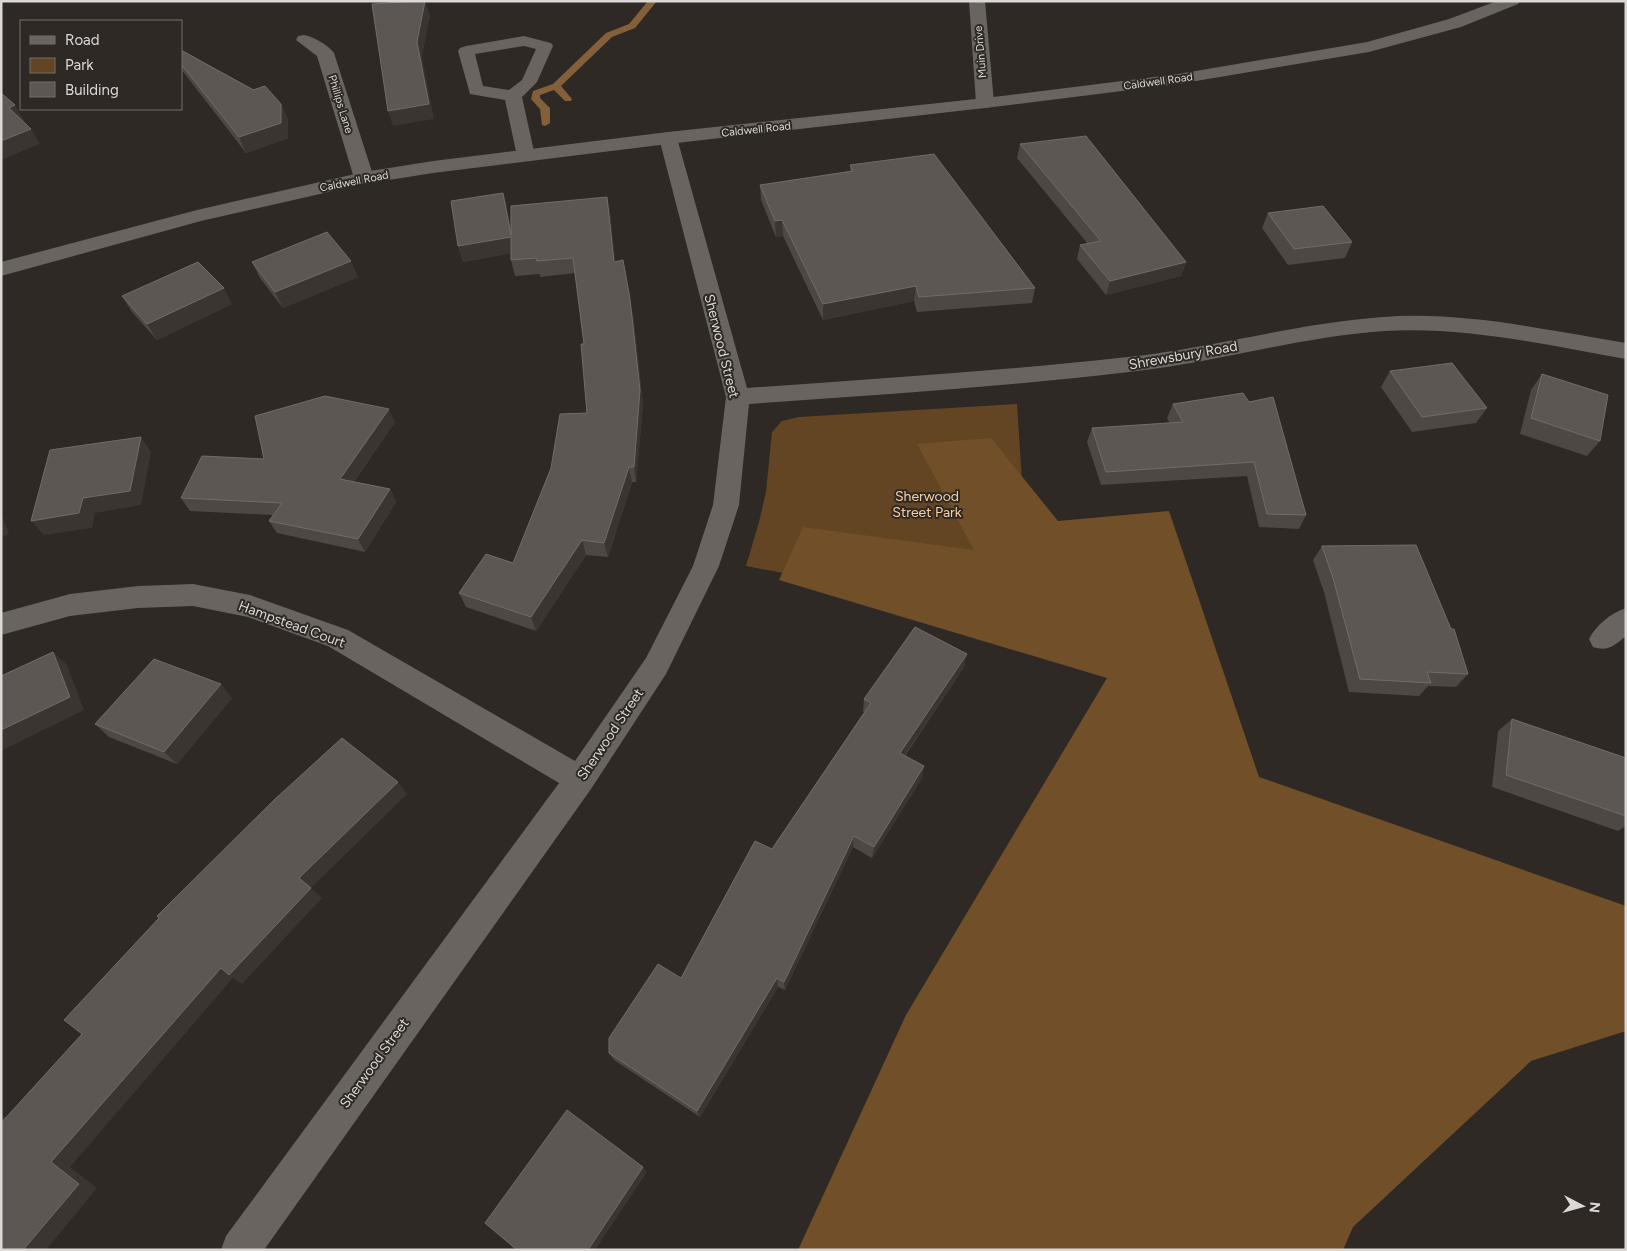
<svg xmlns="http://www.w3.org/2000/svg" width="1627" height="1251" font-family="Figtree,sans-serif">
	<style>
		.green { fill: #634523 }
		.forest { fill: #714f29 }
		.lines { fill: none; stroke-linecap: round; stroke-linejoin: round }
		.stream { fill: #83603a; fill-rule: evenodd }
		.service { fill: #69645f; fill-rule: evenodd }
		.minor { fill: #69645f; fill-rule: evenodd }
		.tertiary { fill: #69645f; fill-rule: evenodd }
		.wall { fill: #4d4843 }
		.shaded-wall { fill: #3a3530 }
		.building { fill: #5c5753; stroke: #706c67 }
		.labels { text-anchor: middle; stroke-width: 4; stroke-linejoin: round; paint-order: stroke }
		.far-street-label { font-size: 11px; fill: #dbd8d5; stroke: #2e2925 }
		.street-label { font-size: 14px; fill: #dbd8d5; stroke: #2e2925 }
		.park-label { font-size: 14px; fill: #fbce9e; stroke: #2e2925 }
	</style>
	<rect width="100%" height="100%" fill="#2e2925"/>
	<polygon class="green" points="1017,404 1031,620 746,566 759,522 766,492 772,432 782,421 799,417"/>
	<polygon class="forest" points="991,438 1058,521 1169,511 1259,777 1626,906 1626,1031 1531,1061 1353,1227 1343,1250 798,1250 906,1015 1107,678 779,580 803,527 974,550 917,444"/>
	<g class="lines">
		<polygon class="stream" points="648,1 657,1 635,28 612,37 561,86 572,99 571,101 565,101 554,90 540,95 540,98 550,108 550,123 545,126 542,125 540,109 531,99 533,91 553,84 606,33 629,24"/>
		<path class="service" d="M 524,36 L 551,43 L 553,46 L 537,82 L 522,97 L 535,156 L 532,160 L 526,161 L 520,160 L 517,156 L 505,100 L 470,94 L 458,51 L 460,48 L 466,46 ZM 524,46 L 536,49 L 522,80 L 509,90 L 483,86 L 475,54 Z"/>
		<g class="minor">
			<polygon points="969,1 985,1 994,103 991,107 985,108 979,107 976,103"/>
			<path d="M 304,35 C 314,37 328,45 334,53 L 374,178 L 371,182 L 364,184 L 357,182 L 354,178 L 317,56 L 296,40 L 298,36 Z"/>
			<path d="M 668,132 L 675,134 L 677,138 L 747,388 C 874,379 1002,371 1128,357 C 1214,348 1297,323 1383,317 C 1462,311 1548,330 1626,343 L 1626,359 C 1547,345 1464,326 1384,331 C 1298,337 1215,363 1129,372 C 1003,387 876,395 749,404 L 739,505 L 719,566 L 666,674 L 591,789 L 264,1250 L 221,1250 L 226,1236 L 559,783 L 328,646 L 248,617 L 193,606 L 138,608 L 70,616 L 1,635 L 1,613 L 70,594 L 138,586 L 193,584 L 250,595 L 348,630 L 575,761 L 646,658 L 693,566 L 713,505 L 726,397 L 659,138 L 661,134 Z"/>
			<path d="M 1626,608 L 1626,636 C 1615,645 1608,652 1593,647 L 1589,639 C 1596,625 1611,613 1626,608 Z"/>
		</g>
		<polygon class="tertiary" points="1497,1 1520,1 1518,4 1461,27 1369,52 1178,84 985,108 668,144 433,173 364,184 201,221 1,276 1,262 197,210 364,172 433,161 668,132 985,98 1178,74 1367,42 1449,19"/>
	</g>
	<g class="wall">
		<polygon points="181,50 281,104 288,120 288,138 246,153 181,69"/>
		<polygon points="1020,144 1186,262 1181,276 1106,295 1077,259 1080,245 1088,244 1017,158"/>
		<polygon points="850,165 1035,288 1032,303 917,312 914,301 823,320 783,236 776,237 761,200 760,185 850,171"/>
		<polygon points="503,193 511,229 607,197 610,212 615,261 633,314 643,405 636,482 632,482 608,557 586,555 536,631 466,607 459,593 513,563 587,413 584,344 575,273 540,277 540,274 515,276 511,260 511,253 463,262 458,246"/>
		<polygon points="1268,213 1352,242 1345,258 1288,265 1262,228"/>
		<polygon points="252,262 358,277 283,308 260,278"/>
		<polygon points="122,296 232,304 157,340 132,312"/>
		<polygon points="1390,371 1487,408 1476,423 1412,432 1381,387"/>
		<polygon points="1542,374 1600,441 1587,456 1520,434 1531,390"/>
		<polygon points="1243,393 1306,515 1299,529 1259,527 1247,476 1101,485 1087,442 1092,428 1170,423 1167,418 1173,404"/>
		<polygon points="395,422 354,482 390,489 396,502 365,552 277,533 269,521 273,515 190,511 181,498"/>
		<polygon points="1322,546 1451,629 1468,674 1456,687 1428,686 1419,696 1349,692 1324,592 1313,560"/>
		<polygon points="967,654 964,667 905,756 924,766 922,778 872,858 853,847 785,990 778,987 700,1117 614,1060 609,1053 681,978 772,849 864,712 863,712 864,699"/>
		<polygon points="232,698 177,764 109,737 95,724"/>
		<polygon points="1512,719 1626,758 1626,826 1618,831 1492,787 1498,731"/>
	</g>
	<g class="shaded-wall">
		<polygon points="425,1 430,16 422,57 434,119 393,126 388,111 417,42"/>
		<polygon points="281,104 288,120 288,138 246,153 239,137"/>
		<polygon points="15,105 24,120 18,123 9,108"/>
		<polygon points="31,129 40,144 1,160 1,141"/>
		<polygon points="503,193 507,208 515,250 511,235"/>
		<polygon points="607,197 610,212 617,277 614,262"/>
		<polygon points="782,220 783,236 776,237 775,221"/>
		<polygon points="511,237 515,253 463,262 458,246"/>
		<polygon points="351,261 358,277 283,308 275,292"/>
		<polygon points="1186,262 1181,276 1106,295 1110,281"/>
		<polygon points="916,286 914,301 823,320 823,304"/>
		<polygon points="224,288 232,304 157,340 147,324"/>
		<polygon points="630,299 633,314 643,405 636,482 634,467"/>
		<polygon points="389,409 395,422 347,492 340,479"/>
		<polygon points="141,437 151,452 141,505 95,513 92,528 44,535 31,521 83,498"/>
		<polygon points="629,467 632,482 608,557 604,543"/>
		<polygon points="390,489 396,502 365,552 358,539"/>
		<polygon points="1,513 9,534 1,537"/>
		<polygon points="582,540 586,555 536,631 531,617"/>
		<polygon points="53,652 67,665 84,710 1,751 1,731"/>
		<polygon points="967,654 964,667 898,765 900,753"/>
		<polygon points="221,684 232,698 177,764 164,752"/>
		<polygon points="924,766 922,778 872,858 874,847"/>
		<polygon points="398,782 407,794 310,889 299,878"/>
		<polygon points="854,836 853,847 785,990 784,982"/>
		<polygon points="311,888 322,898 242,984 233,978 70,1167 97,1188 46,1250 23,1250 51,1162 221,968"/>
		<polygon points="777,978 778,987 700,1117 697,1111"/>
		<polygon points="1,1115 7,1117 22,1128 1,1122"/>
		<polygon points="643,1167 647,1172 595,1250 588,1250"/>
	</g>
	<g class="building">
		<polygon points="416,1 425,1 417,42 429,104 388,111 372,4"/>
		<polygon points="181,50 253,90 265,86 281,104 281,123 239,137 181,64"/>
		<polygon points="1,93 15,105 9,108 31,129 1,141"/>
		<polygon points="1086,136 1186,262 1110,281 1080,245 1101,241 1020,144"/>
		<polygon points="934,154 1035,288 919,297 916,286 823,304 782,220 775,221 760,185 853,171 850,165"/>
		<polygon points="503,193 511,235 511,206 607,197 614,262 623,260 630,299 640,390 634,467 629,467 604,543 582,540 531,617 459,593 486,554 513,563 551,468 560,414 587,413 581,344 584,344 573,258 537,261 536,258 511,260 511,237 458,246 451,201"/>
		<polygon points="1323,206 1352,242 1294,249 1268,213"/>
		<polygon points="327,232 351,261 275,292 252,262"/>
		<polygon points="198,262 224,288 147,324 122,296"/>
		<polygon points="1452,363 1487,408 1422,417 1390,371"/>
		<polygon points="1542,374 1608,395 1600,441 1531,418"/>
		<polygon points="1243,393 1249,402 1273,397 1306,515 1267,514 1254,462 1106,472 1092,428 1183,422 1173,404"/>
		<polygon points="325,396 389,409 340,479 390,489 358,539 269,521 282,503 181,498 202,456 264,459 255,416"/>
		<polygon points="141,437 130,491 83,498 79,513 31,521 50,450"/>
		<polygon points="1416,545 1451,629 1454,629 1468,674 1427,672 1431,683 1360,679 1333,578 1322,546"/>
		<polygon points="915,627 967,654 900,753 924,766 874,847 854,836 784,982 777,978 697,1111 609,1053 609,1038 658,964 681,978 755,841 772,849 871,703 864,699"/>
		<polygon points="53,652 70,697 1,730 1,676"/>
		<polygon points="154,659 221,684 164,752 95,724"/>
		<polygon points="1512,719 1626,758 1626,816 1506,775"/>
		<polygon points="342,738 398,782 299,878 311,888 229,975 221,968 51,1162 79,1184 23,1250 1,1250 1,1122 2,1122 82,1034 64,1020 159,918 157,916 274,800"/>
		<polygon points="567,1110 643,1167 588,1250 517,1250 485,1223"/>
	</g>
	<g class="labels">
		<g class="far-street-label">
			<text transform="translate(980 52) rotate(-95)" y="4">Muin Drive</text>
			<text transform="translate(1158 81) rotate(-8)" y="4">Caldwell Road</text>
			<text transform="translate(341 104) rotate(73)" y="4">Phillips Lane</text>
			<text transform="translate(756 129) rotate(-6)" y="4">Caldwell Road</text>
			<text transform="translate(354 181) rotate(-11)" y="4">Caldwell Road</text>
		</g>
		<g class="street-label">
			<text transform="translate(722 346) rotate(76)" y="5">Sherwood Street</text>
			<text transform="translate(1183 355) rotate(-10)" y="5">Shrewsbury Road</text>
			<text transform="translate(292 624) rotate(20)" y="5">Hampstead Court</text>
			<text transform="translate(610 734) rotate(-56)" y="5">Sherwood Street</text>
			<text transform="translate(374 1063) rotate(-54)" y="5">Sherwood Street</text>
		</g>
		<g class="park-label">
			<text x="927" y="501">Sherwood<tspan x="927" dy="16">Street Park</tspan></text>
		</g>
	</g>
	<rect width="1627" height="1251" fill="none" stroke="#dbd8d5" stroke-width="5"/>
	<rect x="20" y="20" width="162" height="90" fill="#2e2925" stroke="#736f6b"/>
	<rect x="30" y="36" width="25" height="8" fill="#69645f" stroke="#736f6b"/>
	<text x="65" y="45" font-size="15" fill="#dbd8d5">Road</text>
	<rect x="30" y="58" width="25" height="15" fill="#634523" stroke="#736f6b"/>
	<text x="65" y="70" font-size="15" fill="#dbd8d5">Park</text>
	<rect x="30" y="82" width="25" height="15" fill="#5c5753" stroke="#736f6b"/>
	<text x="65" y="95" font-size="15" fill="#dbd8d5">Building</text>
	<g transform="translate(1582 1206) rotate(96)" stroke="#2e2925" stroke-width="4" paint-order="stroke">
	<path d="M0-4L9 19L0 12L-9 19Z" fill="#dbd8d5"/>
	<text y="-8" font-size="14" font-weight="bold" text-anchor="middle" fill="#dbd8d5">N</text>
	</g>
</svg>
